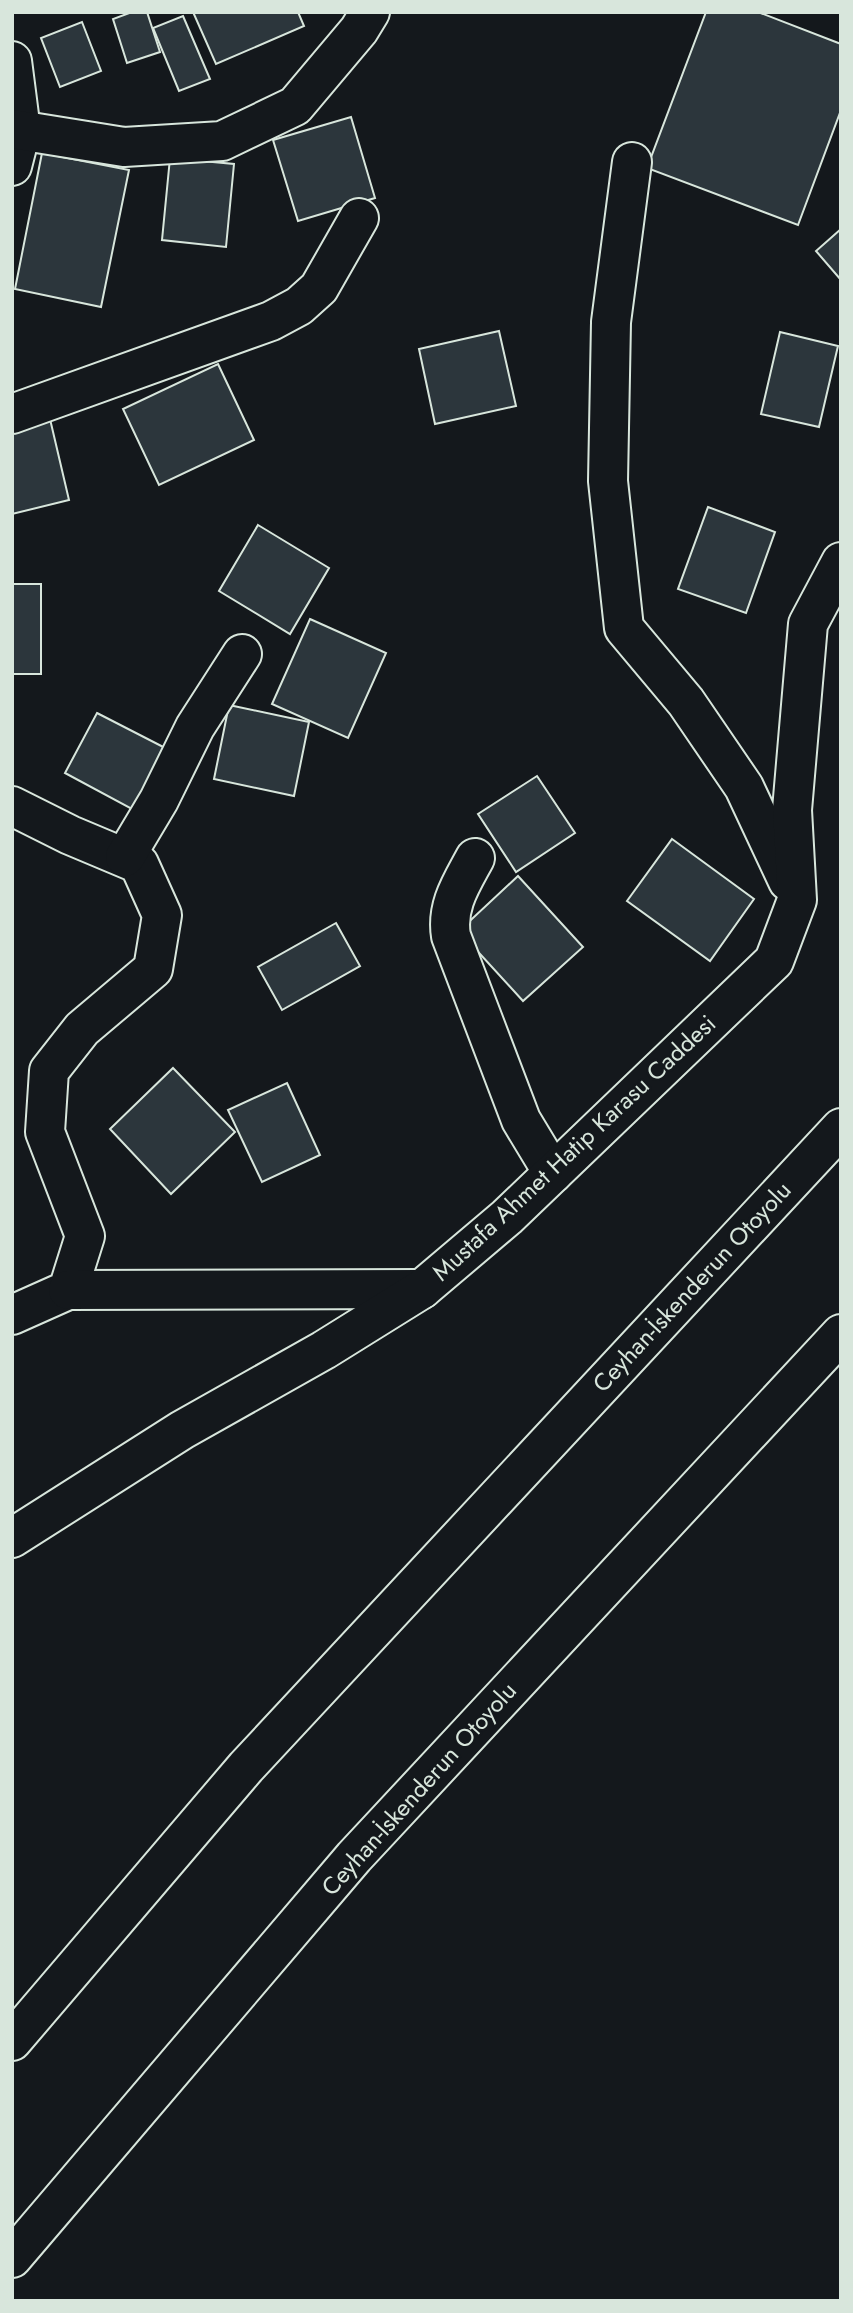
<svg xmlns="http://www.w3.org/2000/svg" width="853" height="2313" font-family="Jost,sans-serif">
	<style>
		.building { fill: #2c363c; stroke: #d8e6dc; stroke-width: 2 }
		.lines { fill: none; stroke-linecap: round; stroke-linejoin: round }
		.minor-casing { stroke: #d8e6dc; stroke-width: 42 }
		.highway-casing { stroke: #d8e6dc; stroke-width: 42 }
		.minor { stroke: #14181c; stroke-width: 38 }
		.highway { stroke: #14181c; stroke-width: 38 }
		.labels { text-anchor: middle; stroke-width: 5; stroke-linejoin: round; paint-order: stroke }
		.street-label { font-size: 24px; fill: #d8e6dc; stroke: #14181c }
	</style>
	<rect width="100%" height="100%" fill="#14181c"/>
	<g class="building">
		<polygon points="132,12 147,12 160,52 127,63 113,19"/>
		<polygon points="193,12 298,12 304,26 216,64"/>
		<polygon points="706,12 758,12 841,44 841,110 798,225 647,168"/>
		<polygon points="183,16 210,79 179,91 153,28"/>
		<polygon points="82,22 101,71 60,87 41,38"/>
		<polygon points="351,117 375,198 298,221 273,140"/>
		<polygon points="42,153 129,170 101,307 15,289"/>
		<polygon points="170,158 234,164 226,247 162,240"/>
		<polygon points="841,229 841,280 816,251"/>
		<polygon points="499,331 516,406 435,424 419,349"/>
		<polygon points="780,332 838,346 819,427 761,414"/>
		<polygon points="218,364 254,440 159,485 123,409"/>
		<polygon points="50,419 69,500 12,514 12,429"/>
		<polygon points="708,507 775,532 746,613 678,589"/>
		<polygon points="258,525 329,568 290,634 219,591"/>
		<rect x="12" y="584" width="29" height="90"/>
		<polygon points="310,619 386,653 348,738 272,704"/>
		<polygon points="229,705 309,722 294,796 214,779"/>
		<polygon points="97,713 175,753 143,815 65,773"/>
		<polygon points="537,776 575,833 516,872 478,814"/>
		<polygon points="672,839 754,899 710,961 627,901"/>
		<polygon points="518,876 583,947 523,1001 459,931"/>
		<polygon points="336,923 360,966 282,1010 258,967"/>
		<polygon points="173,1068 235,1132 171,1194 110,1129"/>
		<polygon points="287,1083 320,1155 262,1182 228,1110"/>
	</g>
	<g class="lines">
		<g class="minor-casing">
			<g id="minor">
				<polyline points="12,61 21,131 12,166"/>
				<polyline points="12,129 124,147 222,141 295,106 359,30 370,12"/>
				<polyline points="632,162 611,322 608,481 624,628 686,702 744,787 788,881"/>
				<polyline points="12,414 271,321 299,306 319,288 359,218"/>
				<polyline points="12,806 70,835 139,864 162,915 153,969 82,1029 49,1071 45,1132 85,1236 68,1290 12,1315"/>
				<polyline points="125,857 159,800 195,727 242,654"/>
				<path d="M 475,858 C 461,884 446,906 451,936 L 521,1120 L 553,1173"/>
				<polyline points="68,1290 422,1289"/>
				<polyline points="12,1538 182,1430 324,1350 422,1289 507,1217 774,961 797,900 792,810 808,624 841,562"/>
			</g>
		</g>
		<g class="highway-casing">
			<g id="highway">
				<polyline points="12,2041 246,1767 841,1128"/>
				<polyline points="12,2258 354,1857 841,1334"/>
			</g>
		</g>
		<use href="#minor" class="minor"/>
		<use href="#highway" class="highway"/>
	</g>
	<g class="labels">
		<g class="street-label">
			<text transform="translate(574 1148) rotate(-43)" y="8">Mustafa Ahmet Hatip Karasu Caddesi</text>
			<text transform="translate(692 1287) rotate(-47)" y="8">Ceyhan-İskenderun Otoyolu</text>
			<text transform="translate(419 1789) rotate(-48)" y="8">Ceyhan-İskenderun Otoyolu</text>
		</g>
	</g>
	<rect width="853" height="2313" fill="none" stroke="#d8e6dc" stroke-width="28"/>
</svg>
